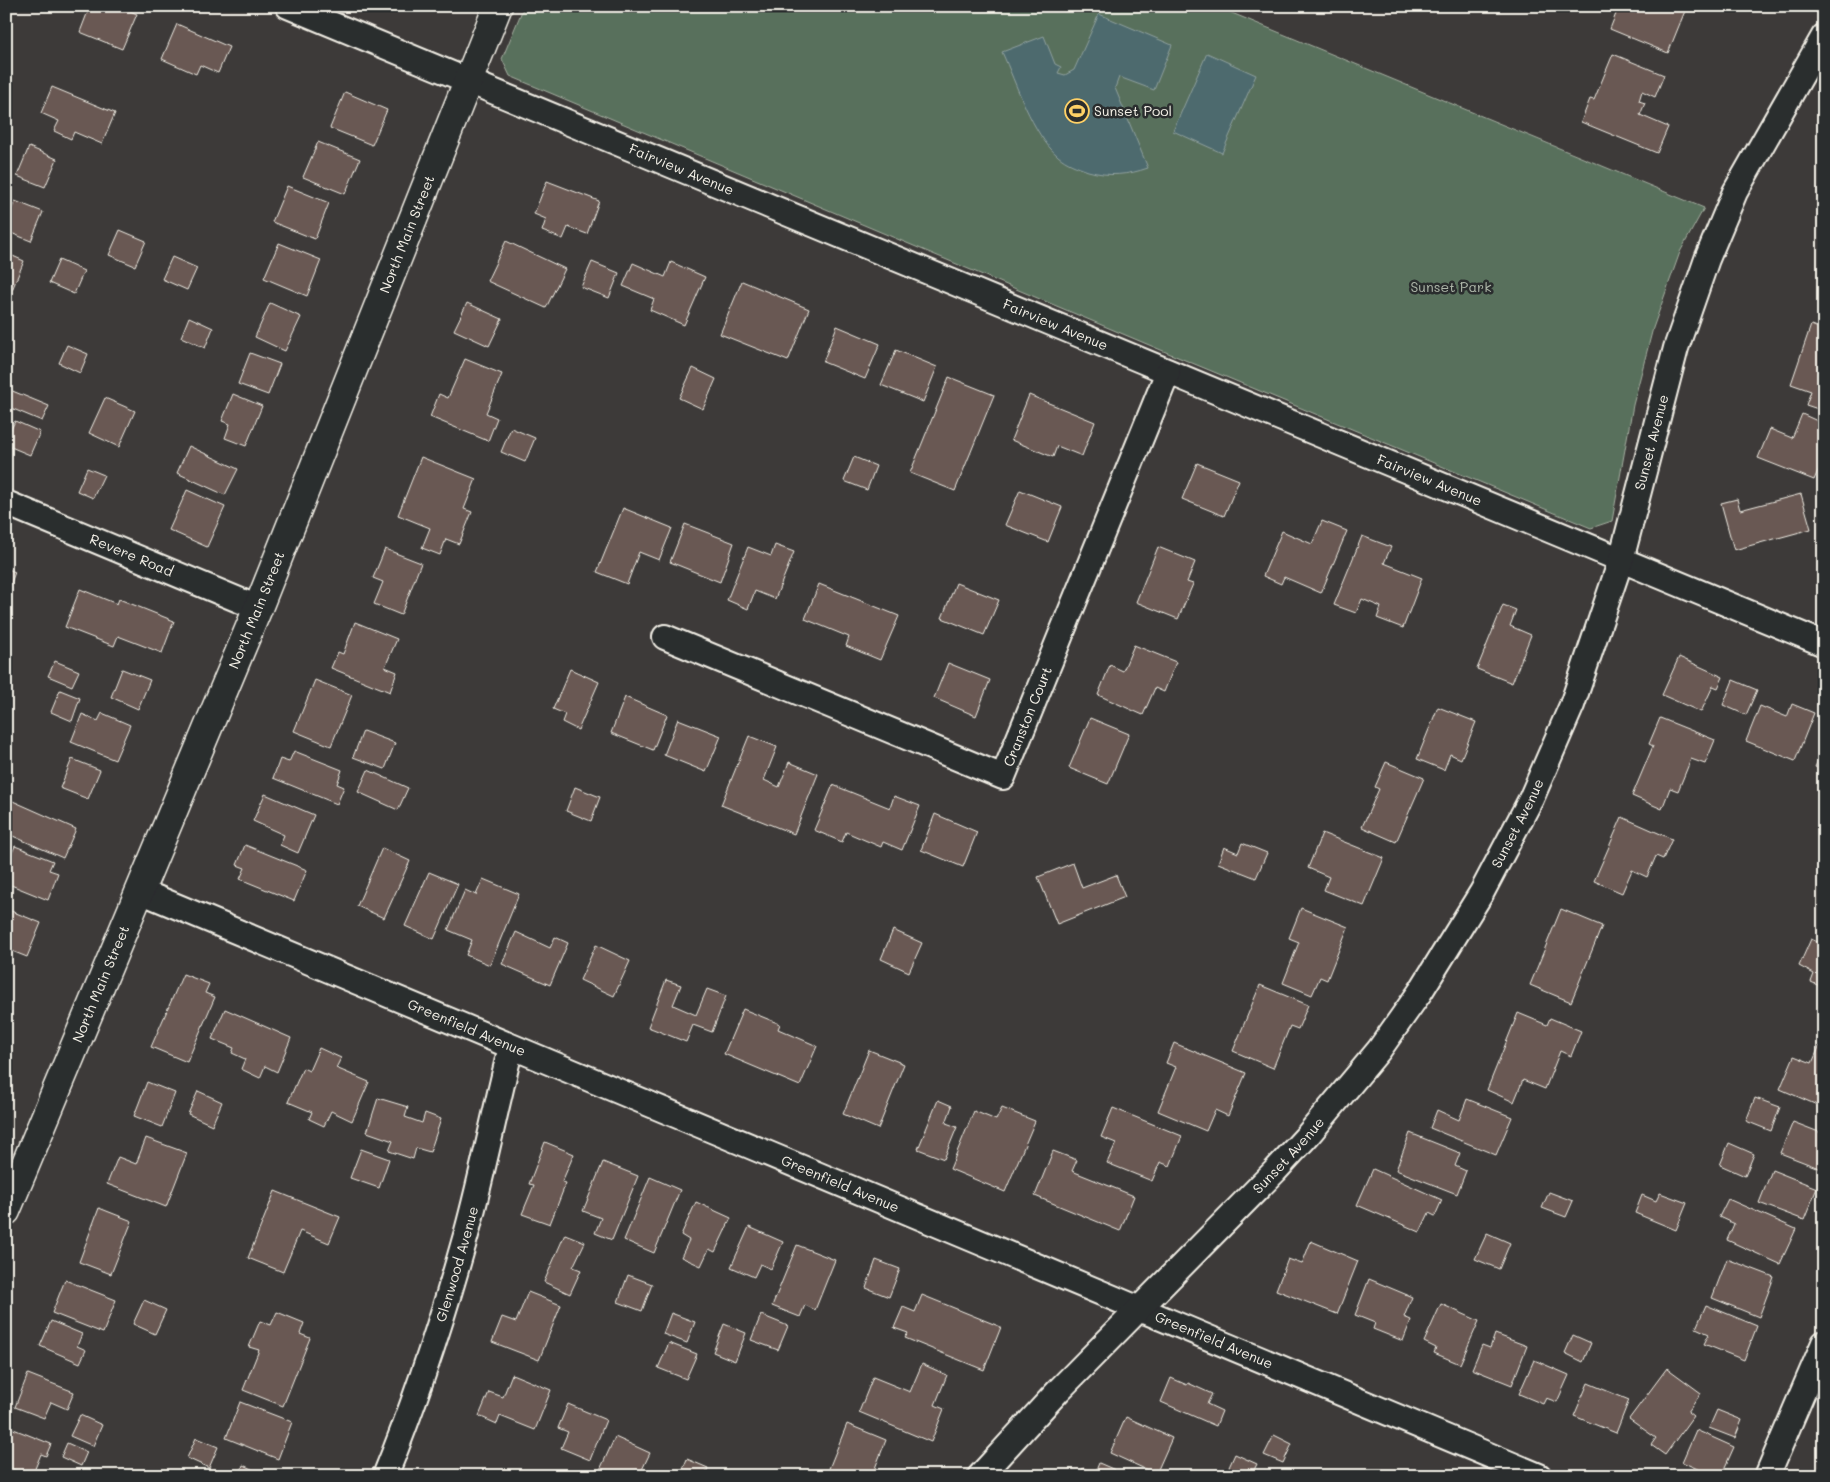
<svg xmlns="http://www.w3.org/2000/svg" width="1830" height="1482" font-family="Mali,sans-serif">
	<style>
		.green { fill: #586f5c; stroke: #a6b0a2 }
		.water { fill: #4d6b6e; stroke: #90a19f }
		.building { fill: #695853; stroke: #f4f1e8 }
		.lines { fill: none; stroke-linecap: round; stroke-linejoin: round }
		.street-casing { stroke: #f4f1e8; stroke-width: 28 }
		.secondary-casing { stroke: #f4f1e8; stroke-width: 31 }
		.street { stroke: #2a2d2e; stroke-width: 24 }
		.secondary { stroke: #2a2d2e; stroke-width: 28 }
		.labels { text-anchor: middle; stroke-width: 5; stroke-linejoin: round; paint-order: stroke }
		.poi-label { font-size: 14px; fill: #f4f1e8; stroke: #2a2d2e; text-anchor: start }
		.street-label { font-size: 14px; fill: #f4f1e8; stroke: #2a2d2e }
		.park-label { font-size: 14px; fill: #aeb6a9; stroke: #2a2d2e }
	</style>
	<rect width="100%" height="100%" fill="#3d3a39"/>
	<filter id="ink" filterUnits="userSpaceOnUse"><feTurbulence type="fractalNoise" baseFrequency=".02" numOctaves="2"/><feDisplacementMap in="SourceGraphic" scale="10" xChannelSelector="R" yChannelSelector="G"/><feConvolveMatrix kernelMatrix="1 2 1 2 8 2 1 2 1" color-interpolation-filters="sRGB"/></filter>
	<g filter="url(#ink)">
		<polygon class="green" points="524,6 1215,6 1704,208 1680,252 1653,328 1633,405 1612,521 1591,528 1180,358 510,76 502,59"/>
		<g class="water">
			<path d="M 1099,14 L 1172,45 L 1154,90 L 1119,77 L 1115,88 L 1148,168 C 1128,175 1109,177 1088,171 C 1077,167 1066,163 1058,156 C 1032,134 1016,83 1002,52 L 1044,36 L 1055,64 L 1061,67 L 1058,73 L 1065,75 L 1074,70 Z"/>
			<polygon points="1207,53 1256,75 1222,153 1173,131"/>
		</g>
		<g class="building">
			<polygon points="90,6 119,6 137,14 122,49 80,32"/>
			<polygon points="964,6 976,6 966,10"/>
			<polygon points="1619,6 1627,6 1643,12 1645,6 1687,6 1668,53 1610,29"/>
			<polygon points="177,24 229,47 218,73 200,65 196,74 162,59"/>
			<polygon points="1613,54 1664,75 1655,97 1642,91 1639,101 1645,103 1640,115 1668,127 1657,153 1581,122 1590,99 1594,100"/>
			<polygon points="52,87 115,113 102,144 74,132 71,139 54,131 59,121 41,113"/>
			<polygon points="345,92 387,110 372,145 330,128"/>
			<polygon points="318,142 360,159 345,194 303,177"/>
			<polygon points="29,147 57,159 45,187 17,176"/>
			<polygon points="547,181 599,201 587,234 568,227 563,239 542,231 546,219 534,214"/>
			<polygon points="287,186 329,203 315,239 272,222"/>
			<polygon points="15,201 43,212 31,241 6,231 6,223"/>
			<polygon points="120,230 146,241 135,266 109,255"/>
			<polygon points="506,241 565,269 546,308 487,281"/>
			<polygon points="279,243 321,260 307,296 264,278"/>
			<polygon points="6,253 24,261 12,290 6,287"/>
			<polygon points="172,257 197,268 187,290 162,279"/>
			<polygon points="59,260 84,271 74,294 49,283"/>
			<polygon points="592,262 619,273 609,298 581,287"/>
			<polygon points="671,262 705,277 684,325 650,310 654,299 623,286 633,263 665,277"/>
			<polygon points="742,281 809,309 788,361 720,334"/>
			<polygon points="270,303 301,317 285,351 255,337"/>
			<polygon points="467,303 502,319 489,346 454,330"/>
			<polygon points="189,317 213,328 205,348 181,337"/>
			<polygon points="1811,325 1824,330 1824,411 1806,405 1811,391 1791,384"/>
			<polygon points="837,326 880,344 865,379 823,362"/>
			<polygon points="67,345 88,354 80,373 59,363"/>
			<polygon points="896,350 937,367 923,402 881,385"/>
			<polygon points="250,353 280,364 268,395 238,384"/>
			<polygon points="465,359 502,374 486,413 497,418 488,441 430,417 439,394 448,398"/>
			<polygon points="693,368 716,379 703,409 679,398"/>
			<polygon points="949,377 994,395 955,491 910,473"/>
			<polygon points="10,390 49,406 42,421 6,406 6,399"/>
			<polygon points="233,394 262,406 246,446 225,438 230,424 222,421"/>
			<polygon points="1029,395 1095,422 1082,456 1057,446 1053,457 1011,440"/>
			<polygon points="105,398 135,411 119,447 89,433"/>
			<polygon points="1802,414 1824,424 1824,457 1814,480 1758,458 1770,429 1792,438"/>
			<polygon points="15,421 40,432 30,455 6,445 6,440"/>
			<polygon points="511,428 535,438 525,462 501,452"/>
			<polygon points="189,446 238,469 225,495 177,473"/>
			<polygon points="421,457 476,479 464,509 472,512 459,544 446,539 440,555 422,548 430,528 398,515"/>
			<polygon points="854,457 876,466 867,490 844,481"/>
			<polygon points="1197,463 1239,480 1224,516 1182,499"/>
			<polygon points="87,468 104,475 93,498 77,491"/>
			<polygon points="187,490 225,507 207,547 169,530"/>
			<polygon points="1020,490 1062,507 1048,542 1005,525"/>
			<polygon points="1801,494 1811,529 1734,550 1721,503 1737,499 1740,510"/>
			<polygon points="623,508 672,528 659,560 639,552 627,584 597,572"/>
			<polygon points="1322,521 1347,531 1321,593 1284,577 1281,584 1263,576 1282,531 1312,544"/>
			<polygon points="685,524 734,543 720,582 670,562"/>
			<polygon points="1362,536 1391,547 1384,563 1422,578 1403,628 1377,618 1381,607 1362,599 1356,613 1334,605"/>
			<polygon points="775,545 794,552 775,599 755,591 748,609 727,600 748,547 771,556"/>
			<polygon points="1158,547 1195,562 1187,582 1193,584 1178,619 1136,602"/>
			<polygon points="385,549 421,563 401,615 374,604 383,582 373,578"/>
			<polygon points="6,568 15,572 8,591 6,590"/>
			<polygon points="956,583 999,600 984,635 942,618"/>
			<polygon points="819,584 899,616 880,660 846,646 849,637 805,619"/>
			<polygon points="80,589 117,604 119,599 174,621 162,653 118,636 114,646 65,627"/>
			<polygon points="1503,605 1516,610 1510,626 1531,635 1512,683 1477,669"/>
			<polygon points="355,622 397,639 385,667 397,672 390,692 331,668 338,652 343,654"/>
			<polygon points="1134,645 1176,662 1164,692 1155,688 1143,715 1098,695 1110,665 1123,671"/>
			<polygon points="1679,657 1723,677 1718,688 1713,686 1701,712 1662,695"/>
			<polygon points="55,661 79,671 72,686 48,676"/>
			<polygon points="948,663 990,680 976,716 934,698"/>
			<polygon points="122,669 150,680 138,709 111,697"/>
			<polygon points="570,669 599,682 578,730 562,722 565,714 553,709"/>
			<polygon points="315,680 352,695 331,746 294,731"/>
			<polygon points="1733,680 1757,690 1746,715 1723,705"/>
			<polygon points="60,690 80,698 72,721 51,712"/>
			<polygon points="625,697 667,715 653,750 611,733"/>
			<polygon points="1792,704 1814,713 1795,761 1746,741 1760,706 1787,717"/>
			<polygon points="1438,707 1476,722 1461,759 1450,754 1444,770 1417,759"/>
			<polygon points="102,713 130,725 115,760 71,742 82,714 98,721"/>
			<polygon points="1090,718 1129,734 1108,784 1069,768"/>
			<polygon points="1660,718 1715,740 1705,764 1691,759 1678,791 1670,788 1662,809 1632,796 1653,746 1649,744"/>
			<polygon points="678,719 721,736 706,772 664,755"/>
			<polygon points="363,731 395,743 385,769 353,757"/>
			<polygon points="749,736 777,747 764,780 779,787 789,762 818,774 794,834 721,805"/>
			<polygon points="1824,748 1824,770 1815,767"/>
			<polygon points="294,751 342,770 337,784 344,787 337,804 273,778 280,759 289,762"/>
			<polygon points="72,759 100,770 88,799 60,788"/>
			<polygon points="1386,762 1424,778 1396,842 1362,827 1379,789 1375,787"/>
			<polygon points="368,770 408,788 398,810 358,792"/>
			<polygon points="833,785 890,808 894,796 920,806 902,850 883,842 881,847 846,832 842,842 814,830"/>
			<polygon points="575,787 600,797 591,821 566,811"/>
			<polygon points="265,794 314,815 298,853 280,845 284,835 253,821"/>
			<polygon points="6,798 76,829 63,858 6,833"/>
			<polygon points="935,814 977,832 963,867 921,850"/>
			<polygon points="1622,817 1672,839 1663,859 1656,856 1647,877 1632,870 1622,893 1594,881"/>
			<polygon points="1322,833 1384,858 1364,906 1324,890 1329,877 1308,868"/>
			<polygon points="1242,843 1267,853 1256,878 1218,863 1224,847 1238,853"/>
			<polygon points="245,845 307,870 294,901 240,879 245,868 237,865"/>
			<polygon points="15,846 53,861 49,870 58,873 48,900 6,883 6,867"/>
			<polygon points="382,848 410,861 384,918 357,906"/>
			<polygon points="1073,863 1082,888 1116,875 1125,897 1057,924 1038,877"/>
			<polygon points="429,872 458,884 434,939 405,926"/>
			<polygon points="483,879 519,894 490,965 466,955 472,940 448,930 465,890 476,895"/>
			<polygon points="1301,908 1348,927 1327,980 1320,977 1312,995 1283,983 1299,942 1289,938"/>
			<polygon points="6,909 41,923 27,957 12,951 6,966"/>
			<polygon points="1561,909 1602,926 1571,1002 1530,985"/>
			<polygon points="893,930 922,943 909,972 881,959"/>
			<polygon points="516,932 550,948 555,937 568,943 550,985 502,964"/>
			<polygon points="1811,939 1824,945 1824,988 1811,982 1814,974 1799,966"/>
			<polygon points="596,945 630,961 614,996 580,980"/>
			<polygon points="183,974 209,984 205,993 215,997 187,1062 151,1047"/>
			<polygon points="666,980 681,985 673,1005 696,1015 707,989 726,996 712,1032 693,1025 686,1042 648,1027"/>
			<polygon points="1260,985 1308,1005 1298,1029 1290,1026 1273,1068 1233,1051"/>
			<polygon points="225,1009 291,1038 277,1072 265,1066 260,1078 241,1069 245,1059 232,1053 234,1048 212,1039"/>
			<polygon points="743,1009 780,1024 778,1029 817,1046 800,1086 724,1054"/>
			<polygon points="1518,1013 1547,1025 1550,1018 1581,1031 1571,1056 1560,1051 1545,1089 1523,1080 1514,1102 1487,1090"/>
			<polygon points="1824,1036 1824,1108 1780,1089 1794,1056 1812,1063"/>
			<polygon points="1174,1043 1246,1073 1228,1116 1215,1110 1206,1131 1158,1111 1176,1067 1166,1063"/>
			<polygon points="319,1048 341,1058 336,1068 369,1082 352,1121 331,1111 324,1126 309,1119 312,1112 288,1102 303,1068 309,1071"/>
			<polygon points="869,1050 904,1064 878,1129 843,1114"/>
			<polygon points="147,1082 175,1093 162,1127 134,1116"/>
			<polygon points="198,1091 222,1102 212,1125 188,1114"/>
			<polygon points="378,1098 408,1107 405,1117 422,1123 425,1113 441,1119 430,1152 416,1148 413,1159 389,1151 393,1141 367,1132"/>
			<polygon points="1755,1098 1780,1107 1771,1131 1746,1121"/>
			<polygon points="1467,1099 1512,1117 1496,1155 1430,1128 1437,1110 1459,1120"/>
			<polygon points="938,1100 952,1106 946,1123 957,1127 944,1159 918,1149"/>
			<polygon points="1002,1108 1035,1121 1005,1192 950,1169 974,1111 996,1120"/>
			<polygon points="1113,1108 1182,1136 1170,1166 1160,1162 1152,1181 1107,1163 1116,1143 1101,1137"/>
			<polygon points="1793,1122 1824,1134 1824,1170 1780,1153"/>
			<polygon points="1410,1133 1460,1153 1455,1166 1466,1171 1457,1194 1396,1170"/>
			<polygon points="146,1138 187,1153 166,1207 107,1184 118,1157 136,1164"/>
			<polygon points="545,1142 574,1154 562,1182 566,1183 550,1224 522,1214 534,1185 529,1184"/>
			<polygon points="1729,1143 1754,1154 1745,1176 1720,1165"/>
			<polygon points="361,1149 389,1159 379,1188 350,1178"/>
			<polygon points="1053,1151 1077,1160 1072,1171 1134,1196 1120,1231 1035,1196"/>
			<polygon points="603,1162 638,1176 612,1240 595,1233 601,1218 583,1211"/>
			<polygon points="1373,1169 1442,1200 1435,1216 1429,1213 1420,1232 1357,1205"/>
			<polygon points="1772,1170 1817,1188 1804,1220 1759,1203"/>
			<polygon points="650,1177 680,1190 654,1253 624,1240"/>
			<polygon points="275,1191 340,1217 329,1243 300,1231 283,1272 248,1258"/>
			<polygon points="1549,1192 1573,1201 1566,1217 1542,1208"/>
			<polygon points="1660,1193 1687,1203 1676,1230 1635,1213 1642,1195 1656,1201"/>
			<polygon points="1728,1199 1796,1229 1780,1264 1727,1240 1734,1224 1719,1217"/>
			<polygon points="696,1202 731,1218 715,1252 709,1249 701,1266 681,1257 689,1240 681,1235"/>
			<polygon points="99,1208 132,1221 111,1274 79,1262"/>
			<polygon points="749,1227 783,1242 771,1269 760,1264 754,1277 731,1267"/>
			<polygon points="1487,1233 1510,1243 1499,1269 1475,1259"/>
			<polygon points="565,1234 585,1242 573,1267 581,1270 570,1294 544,1282"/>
			<polygon points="1311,1241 1358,1261 1337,1314 1276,1290 1288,1259 1302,1264"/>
			<polygon points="797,1245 835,1260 815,1310 805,1305 800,1317 772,1306"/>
			<polygon points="1727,1259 1774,1277 1759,1317 1712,1298"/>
			<polygon points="876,1260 900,1269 889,1297 866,1288"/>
			<polygon points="628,1275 652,1284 642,1311 618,1302"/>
			<polygon points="1369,1279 1412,1297 1404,1317 1411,1320 1403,1341 1373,1329 1375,1323 1355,1315"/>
			<polygon points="65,1280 116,1300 103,1333 52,1313"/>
			<polygon points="528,1292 561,1305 539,1360 492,1342 502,1317 516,1322"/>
			<polygon points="922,1295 1001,1327 984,1370 905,1338 908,1333 894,1328 903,1307 915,1312"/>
			<polygon points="144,1300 166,1310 155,1334 133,1324"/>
			<polygon points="1441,1304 1479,1321 1460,1364 1434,1353 1436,1348 1424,1342"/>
			<polygon points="1706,1305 1757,1326 1744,1360 1704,1344 1709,1334 1696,1328"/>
			<polygon points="277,1312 304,1323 300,1334 310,1338 283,1406 243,1390 259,1350 249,1347 260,1321 271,1325"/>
			<polygon points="671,1313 695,1322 687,1343 663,1334"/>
			<polygon points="761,1315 788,1326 778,1350 751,1340"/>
			<polygon points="51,1321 82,1334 77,1346 86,1350 80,1363 40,1346"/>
			<polygon points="724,1324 746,1333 735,1361 713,1352"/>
			<polygon points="1495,1334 1527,1346 1512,1385 1472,1369 1482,1345 1490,1348"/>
			<polygon points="1573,1335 1591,1343 1583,1362 1565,1353"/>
			<polygon points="669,1343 697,1354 686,1379 658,1368"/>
			<polygon points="1534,1360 1569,1375 1557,1402 1546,1398 1543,1404 1519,1394"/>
			<polygon points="922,1364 947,1375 935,1405 944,1409 931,1442 859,1412 873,1377 910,1392"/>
			<polygon points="1667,1368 1701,1393 1688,1412 1693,1416 1665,1455 1651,1445 1656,1438 1629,1419"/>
			<polygon points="28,1374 74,1392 67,1409 51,1402 44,1418 15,1407"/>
			<polygon points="512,1374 551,1390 535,1430 500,1416 497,1424 479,1416 489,1392 503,1397"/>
			<polygon points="1171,1378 1187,1385 1188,1383 1212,1394 1207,1404 1222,1411 1216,1426 1161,1402"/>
			<polygon points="1588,1383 1629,1400 1616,1433 1574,1416"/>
			<polygon points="240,1402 292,1422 278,1459 226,1438"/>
			<polygon points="568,1404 606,1420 590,1460 561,1448 568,1432 558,1428"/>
			<polygon points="1717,1410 1742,1420 1735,1438 1709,1428"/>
			<polygon points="80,1415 102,1425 93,1446 70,1436"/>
			<polygon points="1126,1417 1172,1438 1156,1474 1110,1453"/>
			<polygon points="847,1424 886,1440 872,1476 826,1476"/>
			<polygon points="6,1426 51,1444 46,1456 41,1454 32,1476 6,1467"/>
			<polygon points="1696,1430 1734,1447 1721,1476 1713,1476 1682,1462"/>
			<polygon points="1274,1435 1292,1444 1283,1463 1264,1455"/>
			<polygon points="615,1437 650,1453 639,1476 608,1476 599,1472"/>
			<polygon points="196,1438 218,1447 209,1468 187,1458"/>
			<polygon points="67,1443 87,1452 81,1466 61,1457"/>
			<polygon points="1235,1454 1257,1464 1251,1476 1225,1476"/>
			<polygon points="687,1459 708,1468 705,1476 680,1476"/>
			<polygon points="1099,1463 1115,1470 1113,1476 1079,1476 1083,1468 1095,1473"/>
			<polygon points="243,1465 266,1476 239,1476"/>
			<polygon points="657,1471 668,1476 655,1476"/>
		</g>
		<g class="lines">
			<g class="street-casing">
				<g id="street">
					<path id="s1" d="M 288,6 L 1824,644"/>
					<path id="s2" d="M 6,503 L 258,608"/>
					<path id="s3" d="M 665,637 L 1003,777 L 1168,372"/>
					<path id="s4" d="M 140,891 L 1539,1476"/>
					<path id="s5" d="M 385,1476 C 417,1398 443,1317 466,1235 C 483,1173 495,1110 511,1047"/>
					<path id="s6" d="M 980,1476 L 1059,1390 L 1275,1171 L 1308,1135 L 1379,1050 L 1420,992 L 1482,892 L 1531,799 L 1572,705 L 1621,560 L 1676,348 L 1707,259 L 1735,192 L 1824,36"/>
					<polyline points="1767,1476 1824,1343"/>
				</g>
			</g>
			<g class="secondary-casing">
				<g id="secondary">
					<path id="s7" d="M 6,1211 L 258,608 L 498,6"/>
				</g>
			</g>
			<use href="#street" class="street"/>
			<use href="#secondary" class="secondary"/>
		</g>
	</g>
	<defs>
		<g id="stadium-ring" transform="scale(1.25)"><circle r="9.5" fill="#2a2d2e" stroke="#ffd166" stroke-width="1.5"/><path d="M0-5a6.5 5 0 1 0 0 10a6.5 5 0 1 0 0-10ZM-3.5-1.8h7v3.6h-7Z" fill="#ffd166"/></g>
	</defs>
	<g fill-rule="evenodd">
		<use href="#stadium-ring" x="1077" y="111"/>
	</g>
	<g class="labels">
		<g class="poi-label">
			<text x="1094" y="116">Sunset Pool</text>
		</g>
		<g class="street-label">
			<text dy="5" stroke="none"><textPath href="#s1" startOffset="426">Fairview Avenue</textPath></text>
			<text dy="5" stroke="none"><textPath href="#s7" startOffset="1056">North Main Street</textPath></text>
			<text dy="5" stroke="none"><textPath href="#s1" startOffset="831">Fairview Avenue</textPath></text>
			<text dy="5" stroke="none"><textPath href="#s6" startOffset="1255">Sunset Avenue</textPath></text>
			<text dy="5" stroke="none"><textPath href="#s1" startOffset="1236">Fairview Avenue</textPath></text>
			<text dy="5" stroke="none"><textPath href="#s2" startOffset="136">Revere Road</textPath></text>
			<text dy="5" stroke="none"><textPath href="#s7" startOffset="651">North Main Street</textPath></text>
			<text dy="5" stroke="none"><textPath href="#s3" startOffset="431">Cranston Court</textPath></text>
			<text dy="5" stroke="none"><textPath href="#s6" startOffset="850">Sunset Avenue</textPath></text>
			<text dy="5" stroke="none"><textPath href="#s7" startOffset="246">North Main Street</textPath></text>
			<text dy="5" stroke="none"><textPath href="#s4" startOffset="354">Greenfield Avenue</textPath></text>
			<text dy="5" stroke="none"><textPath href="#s6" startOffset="445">Sunset Avenue</textPath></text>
			<text dy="5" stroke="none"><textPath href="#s4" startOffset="759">Greenfield Avenue</textPath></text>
			<text dy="5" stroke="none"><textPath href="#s5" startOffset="224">Glenwood Avenue</textPath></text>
			<text dy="5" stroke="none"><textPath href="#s4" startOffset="1164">Greenfield Avenue</textPath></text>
		</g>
		<g class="park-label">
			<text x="1451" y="292">Sunset Park</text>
		</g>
	</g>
	<rect width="1830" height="1482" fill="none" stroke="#2a2d2e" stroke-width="25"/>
	<rect x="12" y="12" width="1805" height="1457" fill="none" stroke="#f4f1e8" stroke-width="2" filter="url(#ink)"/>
</svg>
